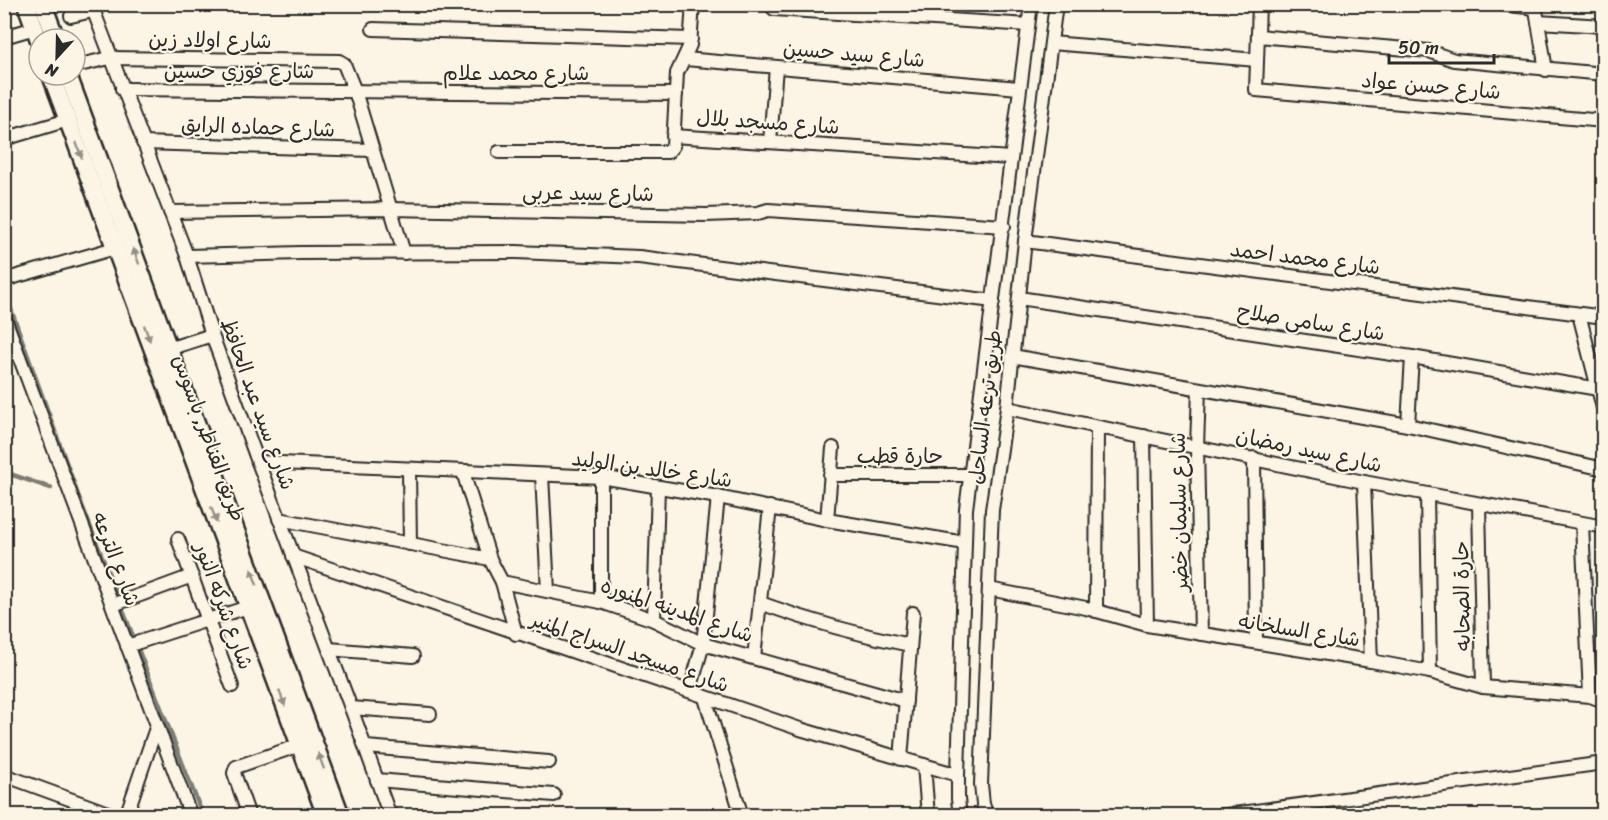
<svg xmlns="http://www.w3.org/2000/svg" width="1608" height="820" font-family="Sriracha,'Playpen Sans Arabic',sans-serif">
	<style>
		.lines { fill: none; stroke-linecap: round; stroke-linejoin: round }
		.stream { stroke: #7d7b74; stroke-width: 4.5 }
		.minor-casing { stroke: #2b2b2b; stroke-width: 16 }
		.secondary-casing { stroke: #2b2b2b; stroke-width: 21 }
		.minor { stroke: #fcf5e5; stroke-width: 12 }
		.secondary { stroke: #fcf5e5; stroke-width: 16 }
		.oneway { fill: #949088 }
		.labels { text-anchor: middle; stroke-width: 4.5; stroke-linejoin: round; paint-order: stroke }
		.street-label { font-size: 21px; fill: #2b2b2b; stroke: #fcf5e5 }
	</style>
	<rect width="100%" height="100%" fill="#fcf5e5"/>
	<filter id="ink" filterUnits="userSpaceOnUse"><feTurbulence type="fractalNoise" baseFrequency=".0167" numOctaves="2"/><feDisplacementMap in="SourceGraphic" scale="12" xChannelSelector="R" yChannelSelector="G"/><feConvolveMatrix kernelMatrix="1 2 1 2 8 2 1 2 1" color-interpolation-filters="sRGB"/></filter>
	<g filter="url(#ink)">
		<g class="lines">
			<g class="stream">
				<polyline points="4,290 78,495 203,816"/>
				<polyline points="4,472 51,488"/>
			</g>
			<g class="minor-casing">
				<g id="minor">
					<polyline points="91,4 187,256 212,335 258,462 351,708 390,816"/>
					<polyline points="770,4 774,9 1028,25"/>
					<polyline points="1259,4 1256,90 1604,121"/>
					<polyline points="1499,4 1536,8"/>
					<polyline points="1535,4 1546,70"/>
					<polyline points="71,16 92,11"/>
					<polyline points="1538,22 1604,26"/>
					<polyline points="373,29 691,39"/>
					<polyline points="1258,36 1429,51 1454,60 1604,74"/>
					<polyline points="4,37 35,28"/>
					<polyline points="1051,43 1257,60"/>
					<polyline points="685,59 1019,88"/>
					<polyline points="75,66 110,58 339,61 344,64 355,91 404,253"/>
					<polyline points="122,89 676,94"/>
					<polyline points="673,136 1011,158"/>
					<polyline points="4,139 68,120"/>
					<polyline points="770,142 776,67"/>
					<polyline points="143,143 372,150"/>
					<polyline points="499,152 668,152 673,146 677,73 690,45 693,4"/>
					<polyline points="170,212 390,209 706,215 758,213 768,210 1004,226"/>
					<polyline points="1025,241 1604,317"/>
					<polyline points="187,256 300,253 516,252 639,257 993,301"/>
					<polyline points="4,280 115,248"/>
					<polyline points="1019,298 1412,357 1604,390"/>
					<polyline points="1579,314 1604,412"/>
					<polyline points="4,316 191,816"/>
					<polyline points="171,348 212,335"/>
					<polyline points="1012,356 1408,425 1604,469"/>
					<polyline points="1199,389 1197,447 1201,634"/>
					<polyline points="1007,408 1364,482 1604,527"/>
					<polyline points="1408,425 1412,357"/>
					<polyline points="1144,436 1147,625"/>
					<polyline points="1254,458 1256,642"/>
					<polyline points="258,462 601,477 718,497 827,520 965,543"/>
					<polyline points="409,469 410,544"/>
					<polyline points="463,472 490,559 502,582 516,634"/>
					<polyline points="542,475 548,591"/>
					<polyline points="830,475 970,475"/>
					<polyline points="601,477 601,602"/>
					<polyline points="1364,482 1371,661"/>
					<polyline points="1427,494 1430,672"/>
					<polyline points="1479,504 1483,687"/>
					<polyline points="279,519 490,559"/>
					<polyline points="827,520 833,448"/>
					<polyline points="1582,524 1590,696"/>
					<polyline points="178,539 232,686"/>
					<polyline points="293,556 800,729 958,775"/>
					<polyline points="502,582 601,602 654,620 703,644 906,701"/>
					<polyline points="989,589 1086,608 1147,625 1371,661 1430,672 1483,687 1590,696 1604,701"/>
					<path d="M 760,603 C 810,621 859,635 910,645"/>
					<polyline points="113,605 192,576"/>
					<polyline points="1096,611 1097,427"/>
					<polyline points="654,620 658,487"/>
					<polyline points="127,646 248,607"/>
					<polyline points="329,649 413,656"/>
					<polyline points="754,658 770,507"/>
					<polyline points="690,690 703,644 718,497"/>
					<polyline points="705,698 742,816"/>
					<polyline points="351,708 430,714"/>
					<polyline points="366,747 549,762"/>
					<polyline points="901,759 913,613"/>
					<polyline points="924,765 928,816"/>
					<polyline points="4,775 116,816"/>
					<polyline points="377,780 554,795"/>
					<polyline points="126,816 156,728"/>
					<polyline points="249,816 234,773 236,767 300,745"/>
					<polyline points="960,816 958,799 958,775 966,509 1031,4"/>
					<polyline points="987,816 983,804 981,784 992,510 1007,408 1025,241 1056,4"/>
					<polyline points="1219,816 1604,763"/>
				</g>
			</g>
			<g class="secondary-casing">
				<g id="secondary">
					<polyline points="26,4 39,40"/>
					<polyline points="43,4 56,39"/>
					<polyline points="51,75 326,816"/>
					<polyline points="68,75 341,816"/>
				</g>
			</g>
			<use href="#minor" class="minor"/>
			<use href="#secondary" class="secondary"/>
		</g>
		<defs><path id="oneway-solid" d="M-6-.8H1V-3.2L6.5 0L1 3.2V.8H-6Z" transform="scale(1.5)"/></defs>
		<g class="oneway">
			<use href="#oneway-solid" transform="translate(79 150) rotate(70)"/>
			<use href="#oneway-solid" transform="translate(136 256) rotate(-111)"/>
			<use href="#oneway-solid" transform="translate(147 333) rotate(70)"/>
			<use href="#oneway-solid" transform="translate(214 515) rotate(70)"/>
			<use href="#oneway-solid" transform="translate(254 577) rotate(-110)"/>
			<use href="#oneway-solid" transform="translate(282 698) rotate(70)"/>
			<use href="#oneway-solid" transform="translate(321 761) rotate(-110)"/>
		</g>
	</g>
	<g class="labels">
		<g class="street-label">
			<text transform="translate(210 40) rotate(1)" y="7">شارع اولاد زين</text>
			<text transform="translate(854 54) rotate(5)" y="7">شارع سيد حسين</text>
			<text x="239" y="78">شارع فوزي حسين</text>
			<text x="516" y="80">شارع محمد علام</text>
			<text transform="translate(1431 86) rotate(5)" y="7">شارع حسن عواد</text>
			<text transform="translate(768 122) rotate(4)" y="7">شارع مسجد بلال</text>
			<text transform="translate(258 127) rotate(2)" y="7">شارع حماده الرايق</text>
			<text transform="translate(588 193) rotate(1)" y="7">شارع سيد عربى</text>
			<text transform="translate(1305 258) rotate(7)" y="7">شارع محمد احمد</text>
			<text transform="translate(1311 322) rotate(9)" y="7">شارع سامى صلاح</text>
			<text transform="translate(258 404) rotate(70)" y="7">شارع سيد عبد الحافظ</text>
			<text transform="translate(985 407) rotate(-83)" y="7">طريق ترعه الساحل</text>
			<text transform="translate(209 438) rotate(70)" y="7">طريق القناطر, باسوس</text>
			<text transform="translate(1309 450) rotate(12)" y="7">شارع سيد رمضان</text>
			<text x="900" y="463">حارة قطب</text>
			<text transform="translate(652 469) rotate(8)" y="7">شارع خالد بن الوليد</text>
			<text transform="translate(1179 512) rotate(-91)" y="7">شارع سليمان خضر</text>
			<text transform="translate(116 559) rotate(69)" y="7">شارع الترعه</text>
			<text transform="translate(1462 596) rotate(-91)" y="7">حارة الصحابه</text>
			<text transform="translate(224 606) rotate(70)" y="7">شارع شركه النور</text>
			<text transform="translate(677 610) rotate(19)" y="7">شارع المدينه المنوره</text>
			<text transform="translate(1299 630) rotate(9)" y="7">شارع السلخانه</text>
			<text transform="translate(630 652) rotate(19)" y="7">شارع مسجد السراج المنير</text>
		</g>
	</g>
	<rect width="1608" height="820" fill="none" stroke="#fcf5e5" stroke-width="24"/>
	<rect x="12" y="12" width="1584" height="796" fill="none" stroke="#2b2b2b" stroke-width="2" filter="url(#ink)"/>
	<g transform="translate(57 57) rotate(202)"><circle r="28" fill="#fcf5e5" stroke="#a8a49b" stroke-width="1.5"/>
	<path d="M0-4.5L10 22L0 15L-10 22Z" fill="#2b2b2b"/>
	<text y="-9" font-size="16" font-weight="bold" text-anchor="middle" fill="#2b2b2b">N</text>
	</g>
	<path d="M1389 54v9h105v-9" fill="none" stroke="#2b2b2b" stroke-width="3"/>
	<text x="1398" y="54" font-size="18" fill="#2b2b2b" stroke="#fcf5e5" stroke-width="4.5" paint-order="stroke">50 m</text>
</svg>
